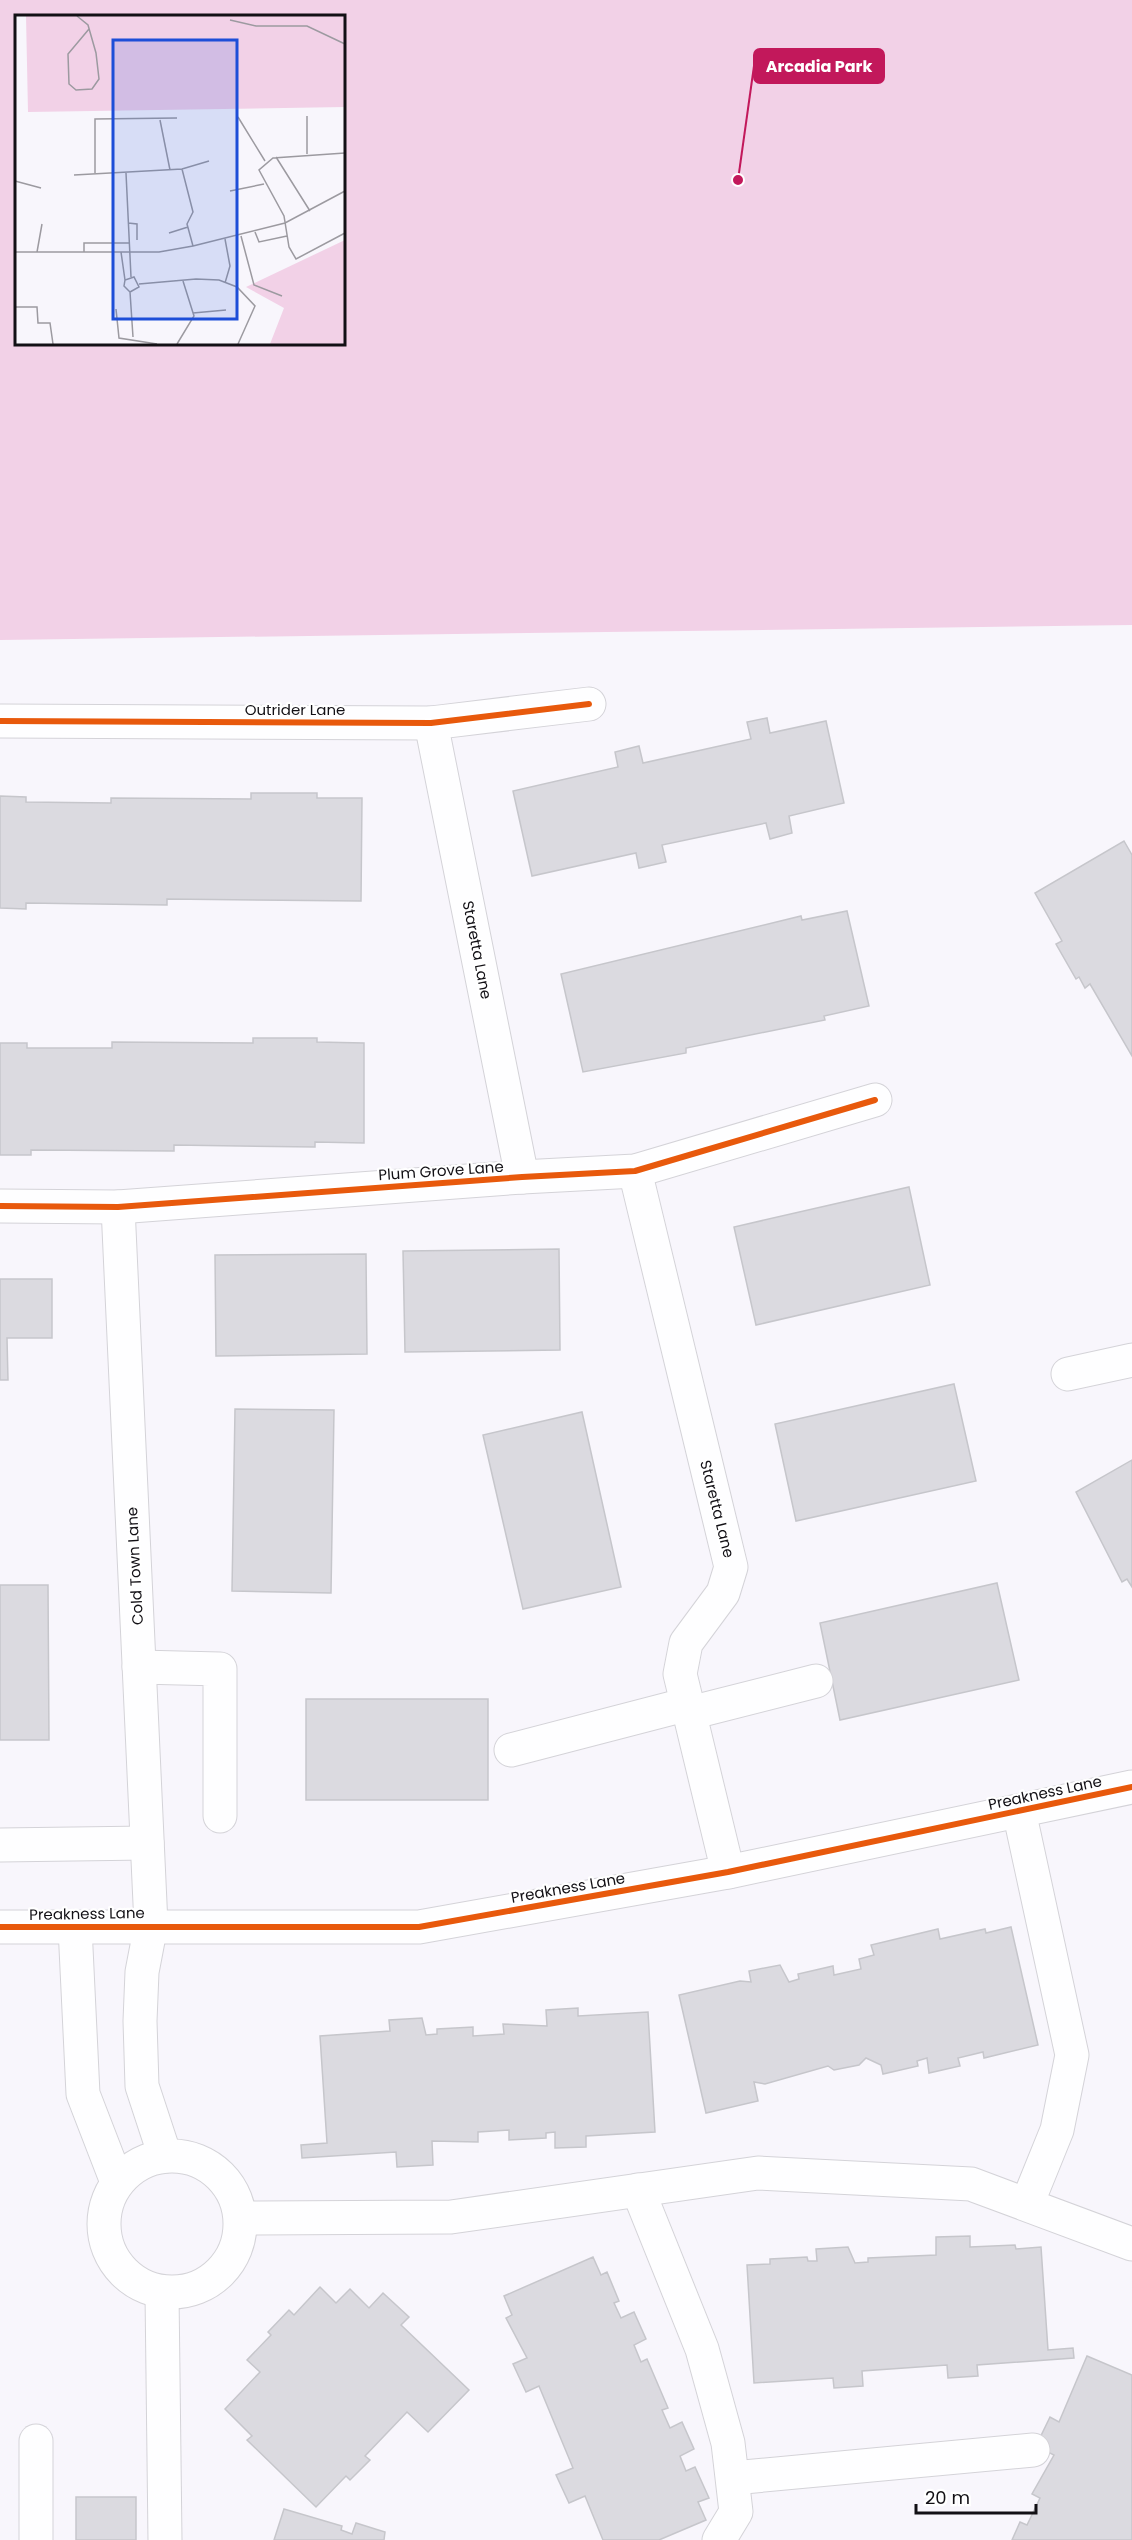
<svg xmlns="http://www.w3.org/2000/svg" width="1132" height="2540" font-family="Poppins,sans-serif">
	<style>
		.green { fill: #f2d1e7; fill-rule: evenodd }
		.building { fill: #dbdae0; stroke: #c6c6cb; stroke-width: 1.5 }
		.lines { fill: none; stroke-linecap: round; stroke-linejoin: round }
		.minor-casing { stroke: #d4d3d8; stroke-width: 35 }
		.minor { stroke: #fefeff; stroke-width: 33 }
		.cycleway-casing { stroke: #fff; stroke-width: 10 }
		.cycleway { stroke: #e8590c; stroke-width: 6 }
		.labels { text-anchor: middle; stroke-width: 4.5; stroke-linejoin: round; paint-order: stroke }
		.street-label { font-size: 15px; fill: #121015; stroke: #fff }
		.inset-road { fill: none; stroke: #9c9aa0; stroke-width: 1.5 }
		.view { fill: #1d4ed8; fill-opacity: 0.15; stroke: #1d4ed8; stroke-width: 3 }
		.inset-edge { fill: none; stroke: #121015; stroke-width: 3 }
		.leader { fill: none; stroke: #c2185b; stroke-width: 2 }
		.callout-dot { fill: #c2185b; stroke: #fff; stroke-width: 2 }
		.callout { fill: #c2185b; stroke: #c2185b; stroke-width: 2 }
		.callout-label { font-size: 16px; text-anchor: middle; font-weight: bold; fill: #fff }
	</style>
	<rect width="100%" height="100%" fill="#f8f6fc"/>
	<path class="green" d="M 0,0 L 1132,0 L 1132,625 L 0,640 ZM 16,16 L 344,16 L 344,344 L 16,344 Z"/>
	<g class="building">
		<polygon points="767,718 770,733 826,721 844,803 789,816 792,833 770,839 766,823 662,845 666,862 639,868 636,853 532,876 513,791 618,767 615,752 639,746 643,763 751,739 747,722"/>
		<polygon points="251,793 317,793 317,798 362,798 361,901 167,899 167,905 26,903 26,909 0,908 0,796 26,797 26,802 111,803 111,798 251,799"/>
		<polygon points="1124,841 1132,855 1132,1056 1090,984 1085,988 1079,977 1076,979 1056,944 1062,941 1035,893"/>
		<polygon points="847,911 869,1006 824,1016 825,1020 686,1048 686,1053 583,1072 561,974 801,916 802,920"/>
		<polygon points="253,1038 317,1038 317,1042 364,1043 364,1143 315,1142 315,1147 174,1145 174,1151 31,1150 31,1155 0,1155 0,1043 27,1043 27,1048 112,1048 112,1042 253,1043"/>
		<polygon points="909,1187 930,1285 756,1325 734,1227"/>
		<polygon points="559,1249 560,1350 405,1352 403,1251"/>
		<polygon points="366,1254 367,1354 216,1356 215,1255"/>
		<polygon points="0,1279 52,1279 52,1338 7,1338 8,1380 0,1380"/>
		<polygon points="954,1384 976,1481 796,1521 775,1424"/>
		<polygon points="235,1409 334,1410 331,1593 232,1591"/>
		<polygon points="582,1412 621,1587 523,1609 483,1435"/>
		<polygon points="1132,1460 1132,1587 1127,1579 1122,1582 1076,1492"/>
		<polygon points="997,1583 1019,1680 840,1720 820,1623"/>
		<polygon points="0,1585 48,1585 49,1740 0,1740"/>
		<rect x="306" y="1699" width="182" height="101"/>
		<polygon points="1011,1927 1038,2045 984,2058 983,2052 958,2058 960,2066 929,2073 927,2058 917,2061 918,2066 883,2074 881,2065 866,2058 859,2065 834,2070 828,2066 765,2084 754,2082 758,2101 706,2113 679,1995 740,1981 751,1982 749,1971 780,1965 789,1982 799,1979 798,1974 833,1966 834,1975 861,1969 859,1959 874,1955 871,1945 938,1929 940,1939 985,1929 986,1933"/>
		<polygon points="578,2008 578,2016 648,2012 655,2132 586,2136 586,2147 555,2148 555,2132 546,2133 546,2138 509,2140 509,2130 478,2132 478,2142 432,2141 433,2165 397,2167 396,2152 302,2158 301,2145 327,2143 320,2036 390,2031 389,2020 422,2018 426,2035 437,2034 437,2029 473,2027 473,2036 504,2034 503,2024 547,2026 546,2010"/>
		<polygon points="970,2236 970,2247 1015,2245 1016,2249 1041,2247 1048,2350 1073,2348 1074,2358 977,2365 978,2376 948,2378 947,2365 862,2371 863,2386 834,2388 833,2378 754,2383 747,2265 770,2264 770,2259 807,2257 808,2261 817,2261 816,2249 848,2247 855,2263 868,2262 868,2258 936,2255 936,2237"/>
		<polygon points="593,2257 601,2275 607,2272 619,2301 614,2303 621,2318 634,2312 646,2339 634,2345 641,2362 647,2359 668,2408 662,2410 670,2428 682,2422 694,2449 680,2456 686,2471 695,2467 709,2498 698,2502 706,2520 659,2540 603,2540 585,2496 569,2503 556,2475 573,2468 539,2386 526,2392 513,2364 527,2358 506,2318 512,2315 504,2296"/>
		<polygon points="320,2287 336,2303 350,2289 369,2308 383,2293 409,2317 401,2325 469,2390 428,2432 407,2412 365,2456 370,2460 350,2480 346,2476 316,2507 247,2440 252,2436 225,2409 260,2372 247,2360 271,2335 268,2332 289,2310 294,2315"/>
		<polygon points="1087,2356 1132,2375 1132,2540 1012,2540 1020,2522 1027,2525 1040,2498 1032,2494 1054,2455 1036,2446 1050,2417 1059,2422"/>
		<rect x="76" y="2497" width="60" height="43"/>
		<polygon points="284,2509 342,2526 341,2530 352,2534 356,2523 385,2532 384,2540 274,2540"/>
	</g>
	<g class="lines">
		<g class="minor-casing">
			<g id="minor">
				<polyline points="0,721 431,723 589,704"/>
				<polyline points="431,723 522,1177"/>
				<polyline points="635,1171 731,1567 723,1593 686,1643 680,1674 728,1872"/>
				<polyline points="0,1206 118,1207 522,1177 635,1171 875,1100"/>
				<polyline points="118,1207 151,1925 142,1972 140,2021 142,2086 165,2156"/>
				<polyline points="1068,1374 1132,1360"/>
				<polyline points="139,1667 220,1669 220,1816"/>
				<polyline points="690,1713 816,1681"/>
				<polyline points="511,1750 688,1704"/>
				<polyline points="1019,1811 1072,2055 1057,2130 1027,2204"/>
				<polyline points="0,1845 147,1843"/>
				<polyline points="0,1927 419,1927 728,1872 1132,1787"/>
				<polyline points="75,1927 83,2094 117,2182"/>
				<circle cx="172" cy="2224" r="68"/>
				<polyline points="638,2190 702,2349 728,2443 736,2512 719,2540"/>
				<polyline points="242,2218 451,2217 758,2173 971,2184 1132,2244"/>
				<polyline points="162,2293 165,2540"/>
				<polyline points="36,2441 36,2540"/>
				<polyline points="733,2478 1033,2450"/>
			</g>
		</g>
		<use href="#minor" class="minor"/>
		<g class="cycleway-casing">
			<g id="cycleway">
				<polyline points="0,721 431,723 589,704"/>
				<polyline points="0,1206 118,1207 522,1177 635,1171 875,1100"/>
				<polyline points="0,1927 419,1927 728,1872 1132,1787"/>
			</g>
		</g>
		<use href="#cycleway" class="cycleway"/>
	</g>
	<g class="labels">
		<g class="street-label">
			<text x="295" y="715">Outrider Lane</text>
			<text transform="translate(477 950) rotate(79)" y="5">Staretta Lane</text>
			<text transform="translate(441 1171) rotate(-4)" y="5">Plum Grove Lane</text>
			<text transform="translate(717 1509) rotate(76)" y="5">Staretta Lane</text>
			<text transform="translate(135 1566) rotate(-93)" y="5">Cold Town Lane</text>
			<text transform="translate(1045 1793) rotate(-12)" y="5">Preakness Lane</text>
			<text transform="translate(568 1888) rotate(-10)" y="5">Preakness Lane</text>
			<text transform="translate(87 1914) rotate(-1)" y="5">Preakness Lane</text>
		</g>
	</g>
	<g transform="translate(15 15)">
		<rect width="330" height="330" fill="#f8f6fc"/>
		<path d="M 11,1 L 330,1 L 330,92 L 13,97 ZM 330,225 L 330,329 L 255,329 L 269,293 L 231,272 Z" fill="#f2d1e7"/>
		<path class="inset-road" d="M 62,1 L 73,10 L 81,38 L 84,64 L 77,74 L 61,75 L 54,69 L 53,39 L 74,14M 215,5 L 241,11 L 292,11 L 330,29M 292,101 L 292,139M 223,102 L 250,146M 145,105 L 155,155M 330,138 L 258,143 L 244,155 L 269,201 L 274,232 L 281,244 L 330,218M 261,142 L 295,196M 167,154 L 178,197 L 172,209 L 178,231M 80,158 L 80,104 L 162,103M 111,158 L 116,262M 59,160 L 167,154 L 194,146M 0,166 L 26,173M 215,176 L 249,169M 113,208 L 122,209 L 122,225M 240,217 L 244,227 L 272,221M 154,218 L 173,212M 226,221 L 239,270 L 267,281M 210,224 L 215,251 L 210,268M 0,237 L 144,237 L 178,231 L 270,208 L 330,176M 22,237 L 27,209M 69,237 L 69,228 L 114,228M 106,237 L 110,265M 124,269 L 181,264 L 204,265 L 222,272 L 240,291 L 223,329M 115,277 L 124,272 L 119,262 L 110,265 L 109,271 L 115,277 L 118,322M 0,292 L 22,292 L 23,308 L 35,308 L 38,329M 101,294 L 104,323 L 142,329M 178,298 L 211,295M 162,329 L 179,301 L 168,266"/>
		<path class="view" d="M 98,25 L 222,25 L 222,304 L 98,304 Z"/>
		<rect width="330" height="330" class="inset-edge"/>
	</g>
	<path class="leader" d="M738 180L754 66"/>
	<circle class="callout-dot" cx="738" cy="180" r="6"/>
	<rect class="callout" x="754" y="49" width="130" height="34" rx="6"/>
	<g class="callout-label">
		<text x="819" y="72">Arcadia Park</text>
	</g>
	<path d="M916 2504v9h120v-9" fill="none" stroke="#121015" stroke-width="3"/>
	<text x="925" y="2504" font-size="18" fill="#121015" stroke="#ffffff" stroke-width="4.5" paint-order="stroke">20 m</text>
</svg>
